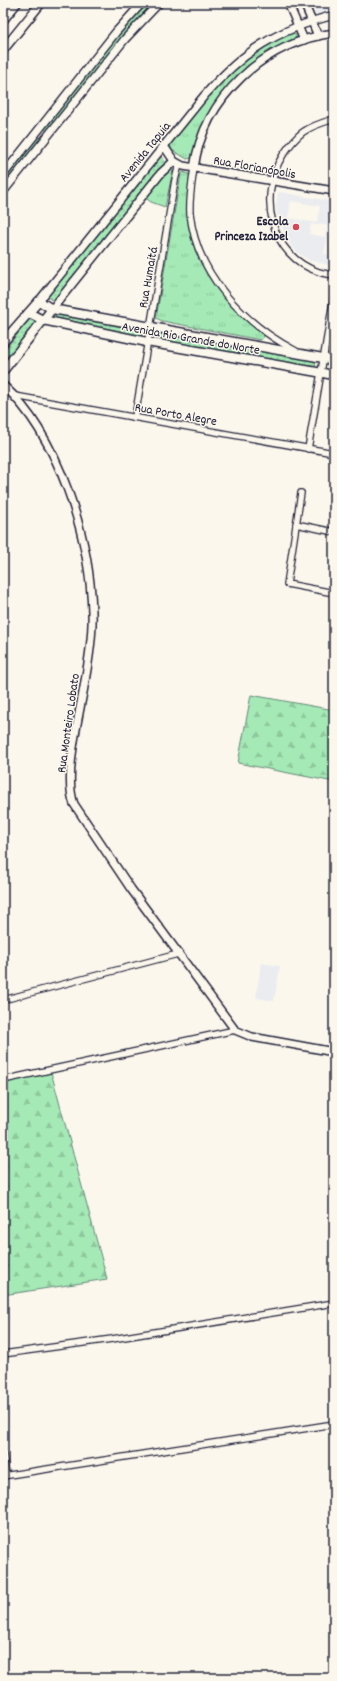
<svg xmlns="http://www.w3.org/2000/svg" width="337" height="1681" font-family="Dekko,sans-serif">
	<style>
		.built { fill: #eaecf0; fill-rule: evenodd }
		.grass { fill: url(#grass-dots); stroke: #648678 }
		.forest { fill: url(#forest-firs); stroke: #648678 }
		.park { fill: url(#park-tufts); stroke: #648678 }
		.lines { fill: none; stroke-linecap: round; stroke-linejoin: round }
		.minor-casing { stroke: #22223b; stroke-width: 8 }
		.tertiary-casing { stroke: #22223b; stroke-width: 10 }
		.secondary-casing { stroke: #22223b; stroke-width: 11 }
		.minor { stroke: #fbf7ec; stroke-width: 5.5 }
		.tertiary { stroke: #fbf7ec; stroke-width: 7 }
		.secondary { stroke: #fbf7ec; stroke-width: 8 }
		.poi-dot { fill: #d1495b; stroke: #fbf7ec; stroke-width: 1.5 }
		.labels { text-anchor: middle; stroke-width: 3; stroke-linejoin: round; paint-order: stroke }
		.street-label { font-size: 13px; fill: #22223b; stroke: #fbf7ec }
		.poi-label { font-size: 13px; font-weight: bold; fill: #22223b; stroke: #fbf7ec; text-anchor: end }
	</style>
	<defs>
		<pattern id="grass-dots" width="8" height="8" patternUnits="userSpaceOnUse"><rect width="8" height="8" fill="#a5eab6"/><path d="M2 2h.1M6 6h.1" fill="none" stroke="#8ec89d" stroke-width="1.8" stroke-linecap="round"/></pattern>
		<pattern id="forest-firs" width="22" height="20" patternUnits="userSpaceOnUse"><rect width="22" height="20" fill="#a5eab6"/><path d="M5 1l3.5 6h-7zM16 11l3.5 6h-7z" fill="#8ec89d"/></pattern>
		<pattern id="park-tufts" width="24" height="20" patternUnits="userSpaceOnUse"><rect width="24" height="20" fill="#a5eab6"/><path d="M3 7l-1-3M5 7V3M7 7l1-3M15 17l-1-3M17 17v-4M19 17l1-3" fill="none" stroke="#8ec89d"/></pattern>
	</defs>
	<rect width="100%" height="100%" fill="#fbf7ec"/>
	<filter id="ink" filterUnits="userSpaceOnUse"><feTurbulence type="fractalNoise" baseFrequency=".025" numOctaves="2"/><feDisplacementMap in="SourceGraphic" scale="8" xChannelSelector="R" yChannelSelector="G"/><feConvolveMatrix kernelMatrix="1 2 1 2 8 2 1 2 1" color-interpolation-filters="sRGB"/></filter>
	<g filter="url(#ink)">
		<g class="built">
			<polygon points="310,3 334,3 334,9 316,14"/>
			<path d="M 280,192 L 334,202 L 324,254 L 334,256 L 334,266 L 311,261 L 299,254 L 290,244 L 278,218 L 276,206 L 278,193 ZM 291,201 L 320,206 L 317,223 L 288,218 ZM 319,223 L 327,226 L 325,237 L 309,234 L 311,224 L 318,225 Z"/>
			<polygon points="261,963 280,966 274,1001 256,998"/>
		</g>
		<g class="grass">
			<polygon points="159,156 163,158 165,163 54,300 50,299 46,294"/>
			<polygon points="56,313 141,327 143,332 140,337 54,318"/>
			<polygon points="30,319 33,319 36,324 3,366 3,352"/>
			<polygon points="158,331 314,360 316,362 315,367 313,369 156,340 155,335"/>
		</g>
		<g class="forest">
			<polygon points="251,695 334,710 334,782 238,763"/>
			<polygon points="51,1072 107,1279 3,1295 3,1082"/>
		</g>
		<g class="park">
			<path d="M 149,3 L 156,3 C 115,39 82,89 47,131 L 43,128 L 118,35 Z"/>
			<path d="M 292,32 L 296,35 L 296,38 L 254,61 L 235,79 L 218,100 L 202,125 L 191,158 L 187,159 L 172,150 L 170,145 C 192,118 212,86 240,64 C 256,51 274,41 292,32 Z"/>
			<polygon points="37,135 42,140 3,188 3,177"/>
			<polygon points="168,168 172,168 173,170 165,207 151,202 144,197"/>
			<path d="M 183,172 L 189,174 C 189,192 189,220 192,238 C 201,279 234,309 265,335 L 261,340 L 162,321 L 156,318 L 181,174 Z"/>
		</g>
		<g class="lines">
			<g class="minor-casing">
				<g id="minor">
					<path d="M 334,119 C 324,122 311,126 303,132 C 295,138 289,146 283,155 C 257,196 270,256 319,272 C 324,274 329,274 334,275"/>
					<path d="M 194,168 C 192,183 189,198 190,213 C 196,274 244,324 296,351"/>
					<polyline points="15,396 334,453"/>
					<polyline points="135,417 175,180 179,165"/>
					<polyline points="308,449 334,296"/>
					<polyline points="301,493 287,584 334,593"/>
					<polyline points="296,524 334,532"/>
					<polyline points="3,1000 178,954"/>
					<polyline points="3,1080 235,1030"/>
					<polyline points="3,1354 112,1339 334,1303"/>
					<polyline points="3,1454 6,1475"/>
					<polyline points="3,1476 334,1424"/>
				</g>
			</g>
			<g class="tertiary-casing">
				<g id="tertiary">
					<polyline points="288,3 304,40"/>
					<polyline points="304,3 318,36"/>
					<polyline points="164,146 174,161 183,166 334,191"/>
					<path d="M 194,168 C 204,97 264,42 334,33"/>
					<polyline points="3,175 116,32 142,3"/>
					<polyline points="3,192 125,39 159,3"/>
					<path d="M 39,301 L 204,96 C 243,51 276,30 334,15"/>
					<polyline points="52,309 161,173 174,161"/>
					<path d="M 3,385 C 59,436 90,538 92,612 C 93,634 89,659 85,681 C 80,714 63,775 74,804 L 131,889 L 235,1030 L 252,1037 L 334,1052"/>
				</g>
			</g>
			<g class="secondary-casing">
				<g id="secondary">
					<polyline points="3,35 29,3"/>
					<polyline points="3,50 41,3"/>
					<polyline points="29,313 43,320 147,342 334,375"/>
					<polyline points="3,342 39,301 52,309 334,360"/>
					<polyline points="3,371 52,309"/>
				</g>
			</g>
			<use href="#minor" class="minor"/>
			<use href="#tertiary" class="tertiary"/>
			<use href="#secondary" class="secondary"/>
		</g>
	</g>
	<circle class="poi-dot" cx="296" cy="227" r="4"/>
	<g class="labels">
		<g class="street-label">
			<text transform="translate(144 151) rotate(-51)" y="5">Avenida Tapuia</text>
			<text transform="translate(255 166) rotate(10)" y="5">Rua Florianópolis</text>
			<text transform="translate(147 277) rotate(-80)" y="5">Rua Humaitá</text>
			<text transform="translate(191 337) rotate(10)" y="5">Avenida Rio Grande do Norte</text>
			<text transform="translate(176 413) rotate(10)" y="5">Rua Porto Alegre</text>
			<text transform="translate(67 723) rotate(-82)" y="5">Rua Monteiro Lobato</text>
		</g>
		<g class="poi-label">
			<text x="288" y="225">Escola<tspan x="288" dy="15">Princeza Izabel</tspan></text>
		</g>
	</g>
	<rect width="337" height="1681" fill="none" stroke="#fbf7ec" stroke-width="16"/>
	<rect x="8" y="8" width="321" height="1665" fill="none" stroke="#22223b" stroke-width="1.5" filter="url(#ink)"/>
</svg>
